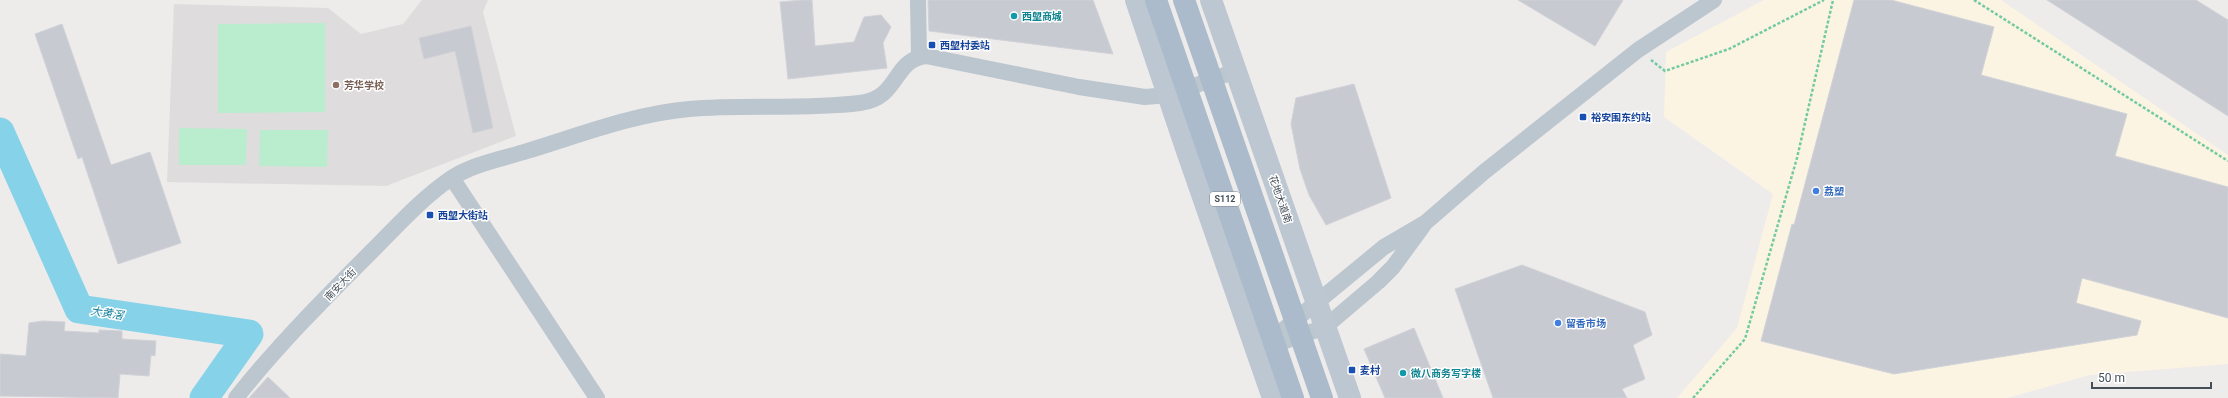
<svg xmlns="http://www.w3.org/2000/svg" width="2228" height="398" font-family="Roboto,'Noto Sans SC',sans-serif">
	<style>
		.commercial { fill: #fbf4e3 }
		.education { fill: #dfdcdd }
		.green { fill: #b9edce }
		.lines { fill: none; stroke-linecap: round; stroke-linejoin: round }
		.river { stroke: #86d3e9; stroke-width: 29 }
		.building { fill: #c8cad1; stroke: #cfd2d7 }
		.path { stroke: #72caa0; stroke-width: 2.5; stroke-dasharray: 3 2; stroke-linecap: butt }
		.street { stroke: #bcc6ce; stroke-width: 16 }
		.secondary { stroke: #bcc7d2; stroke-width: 22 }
		.primary-bridge { stroke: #abbbcb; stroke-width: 22 }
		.culture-dot { fill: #0f9aa8; stroke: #fff; stroke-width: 1.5 }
		.transit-dot { fill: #1a4fb4; stroke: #fff; stroke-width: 1.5 }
		.education-dot { fill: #8d6e63; stroke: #fff; stroke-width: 1.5 }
		.shop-dot { fill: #3f7fe0; stroke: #fff; stroke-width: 1.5 }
		.labels { text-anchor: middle; stroke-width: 3; stroke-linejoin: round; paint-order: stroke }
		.shield { fill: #fff; stroke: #7c848a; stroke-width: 1 }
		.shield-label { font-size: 9px; font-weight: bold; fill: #444f58 }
		.culture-label { font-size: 10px; font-weight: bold; fill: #0d838f; stroke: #fff; text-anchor: start }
		.transit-label { font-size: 10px; font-weight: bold; fill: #164399; stroke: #fff; text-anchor: start }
		.education-label { font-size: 10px; font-weight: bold; fill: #785e54; stroke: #fff; text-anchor: start }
		.shop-label { font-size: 10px; font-weight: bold; fill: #366cbe; stroke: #fff; text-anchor: start }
		.street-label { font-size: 10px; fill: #444f58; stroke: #fff }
		.water-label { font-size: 11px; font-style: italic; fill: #0e7b9a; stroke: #fff }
	</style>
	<rect width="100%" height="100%" fill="#eeebeb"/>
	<polygon class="commercial" points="1764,0 2001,0 2228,155 2228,364 2090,375 2007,398 1677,398 1737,328 1773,194 1664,117 1666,52"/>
	<polygon class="education" points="422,0 488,0 483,12 516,136 386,186 167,182 174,4 328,8 361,34 403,24"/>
	<g class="green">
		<polygon points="325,23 325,112 218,113 218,24"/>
		<polygon points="179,128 247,129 246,165 179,165"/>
		<polygon points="260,130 328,130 327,167 259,166"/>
	</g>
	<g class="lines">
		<polyline class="river" points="0,132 79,309 249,334 204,398"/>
	</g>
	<g class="building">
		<polygon points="802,0 812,0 815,46 854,42 864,17 881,15 891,27 883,43 887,68 788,79 780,2"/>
		<polygon points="928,0 1093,0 1113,54 929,31"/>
		<polygon points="1518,0 1623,0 1595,46"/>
		<polygon points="1854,0 1891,0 1994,27 1981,75 2127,114 2115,156 2228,187 2228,318 2082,278 2076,303 2141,321 2137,335 1894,374 1761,341 1792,224 1794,225"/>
		<polygon points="2047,0 2196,0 2228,20 2228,116"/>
		<polygon points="62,24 111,165 150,152 181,243 118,264 82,157 78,159 35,34"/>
		<polygon points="471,26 493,128 473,133 455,51 424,59 419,38"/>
		<polygon points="1354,84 1391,198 1326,225 1309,195 1300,169 1291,124 1296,98"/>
		<polygon points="1522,265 1645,312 1652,335 1633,345 1645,379 1622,389 1627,398 1493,398 1455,289"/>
		<polygon points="42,321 65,322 64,331 99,333 99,330 122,331 122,339 156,341 155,356 151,355 149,376 120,374 118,398 0,396 0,354 26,356 29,323"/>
		<polygon points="1414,328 1443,398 1385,398 1364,349"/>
		<polygon points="268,377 290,398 249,398"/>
	</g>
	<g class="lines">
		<g class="path">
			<polyline points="1974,0 2228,161"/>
			<polyline points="1651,60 1665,71 1729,49 1824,0"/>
			<polyline points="1693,398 1745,339 1797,158 1833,0"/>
		</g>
		<g class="street">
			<polyline points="918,0 919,57"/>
			<polyline points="452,178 597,398"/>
			<polyline points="1266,344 1384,247 1425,223 1484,172 1638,50 1714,0"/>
			<polyline points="1268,347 1325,327 1378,282 1393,267 1423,226"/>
			<path d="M 236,398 C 277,346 325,298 372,251 C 397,226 421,199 450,179 C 472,164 502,159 527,151 C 580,135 633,114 689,109 C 746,104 803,110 860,103 C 900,98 892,60 926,56 L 1079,87 L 1145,97 L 1168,95 L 1236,71"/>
		</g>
		<g class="secondary">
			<polyline points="1136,0 1187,151 1273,398"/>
			<polyline points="1211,0 1350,398"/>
		</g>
		<g class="primary-bridge">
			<polyline points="1156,0 1293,398"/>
			<polyline points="1184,0 1322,398"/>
		</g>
	</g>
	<g class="culture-dot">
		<circle cx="1014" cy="16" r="4"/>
		<circle cx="1403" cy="373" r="4"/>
	</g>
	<g class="transit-dot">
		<rect x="928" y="41" width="8" height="8" rx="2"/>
		<rect x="1579" y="113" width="8" height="8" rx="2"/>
		<rect x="426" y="211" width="8" height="8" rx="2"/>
		<rect x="1348" y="366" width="8" height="8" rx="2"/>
	</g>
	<circle class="education-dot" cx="336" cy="85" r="4"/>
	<g class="shop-dot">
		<circle cx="1816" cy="191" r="4"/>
		<circle cx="1558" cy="323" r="4"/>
	</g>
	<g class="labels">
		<rect class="shield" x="1210" y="192" width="30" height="14" rx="3"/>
		<g class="shield-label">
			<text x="1225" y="202">S112</text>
		</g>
		<g class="culture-label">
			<text x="1022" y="20">西塱商城</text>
			<text x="1411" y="377">微八商务写字楼</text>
		</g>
		<g class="transit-label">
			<text x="940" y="49">西塱村委站</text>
			<text x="1591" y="121">裕安围东约站</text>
			<text x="438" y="219">西塱大街站</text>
			<text x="1360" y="374">麦村</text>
		</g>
		<g class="education-label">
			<text x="344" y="89">芳华学校</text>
		</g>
		<g class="shop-label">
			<text x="1824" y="195">荔塑</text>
			<text x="1566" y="327">留香市场</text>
		</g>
		<g class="street-label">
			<text transform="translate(1281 199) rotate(71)" y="4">花地大道南</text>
			<text transform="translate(340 284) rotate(-46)" y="4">南安大街</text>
		</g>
		<g class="water-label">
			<text transform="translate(107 313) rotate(9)" y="4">大黄滘</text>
		</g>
	</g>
	<path d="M2092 382v6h119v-6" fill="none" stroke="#444f58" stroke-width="2"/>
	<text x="2098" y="382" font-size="12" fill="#444f58" stroke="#ffffff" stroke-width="3" paint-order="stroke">50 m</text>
</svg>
